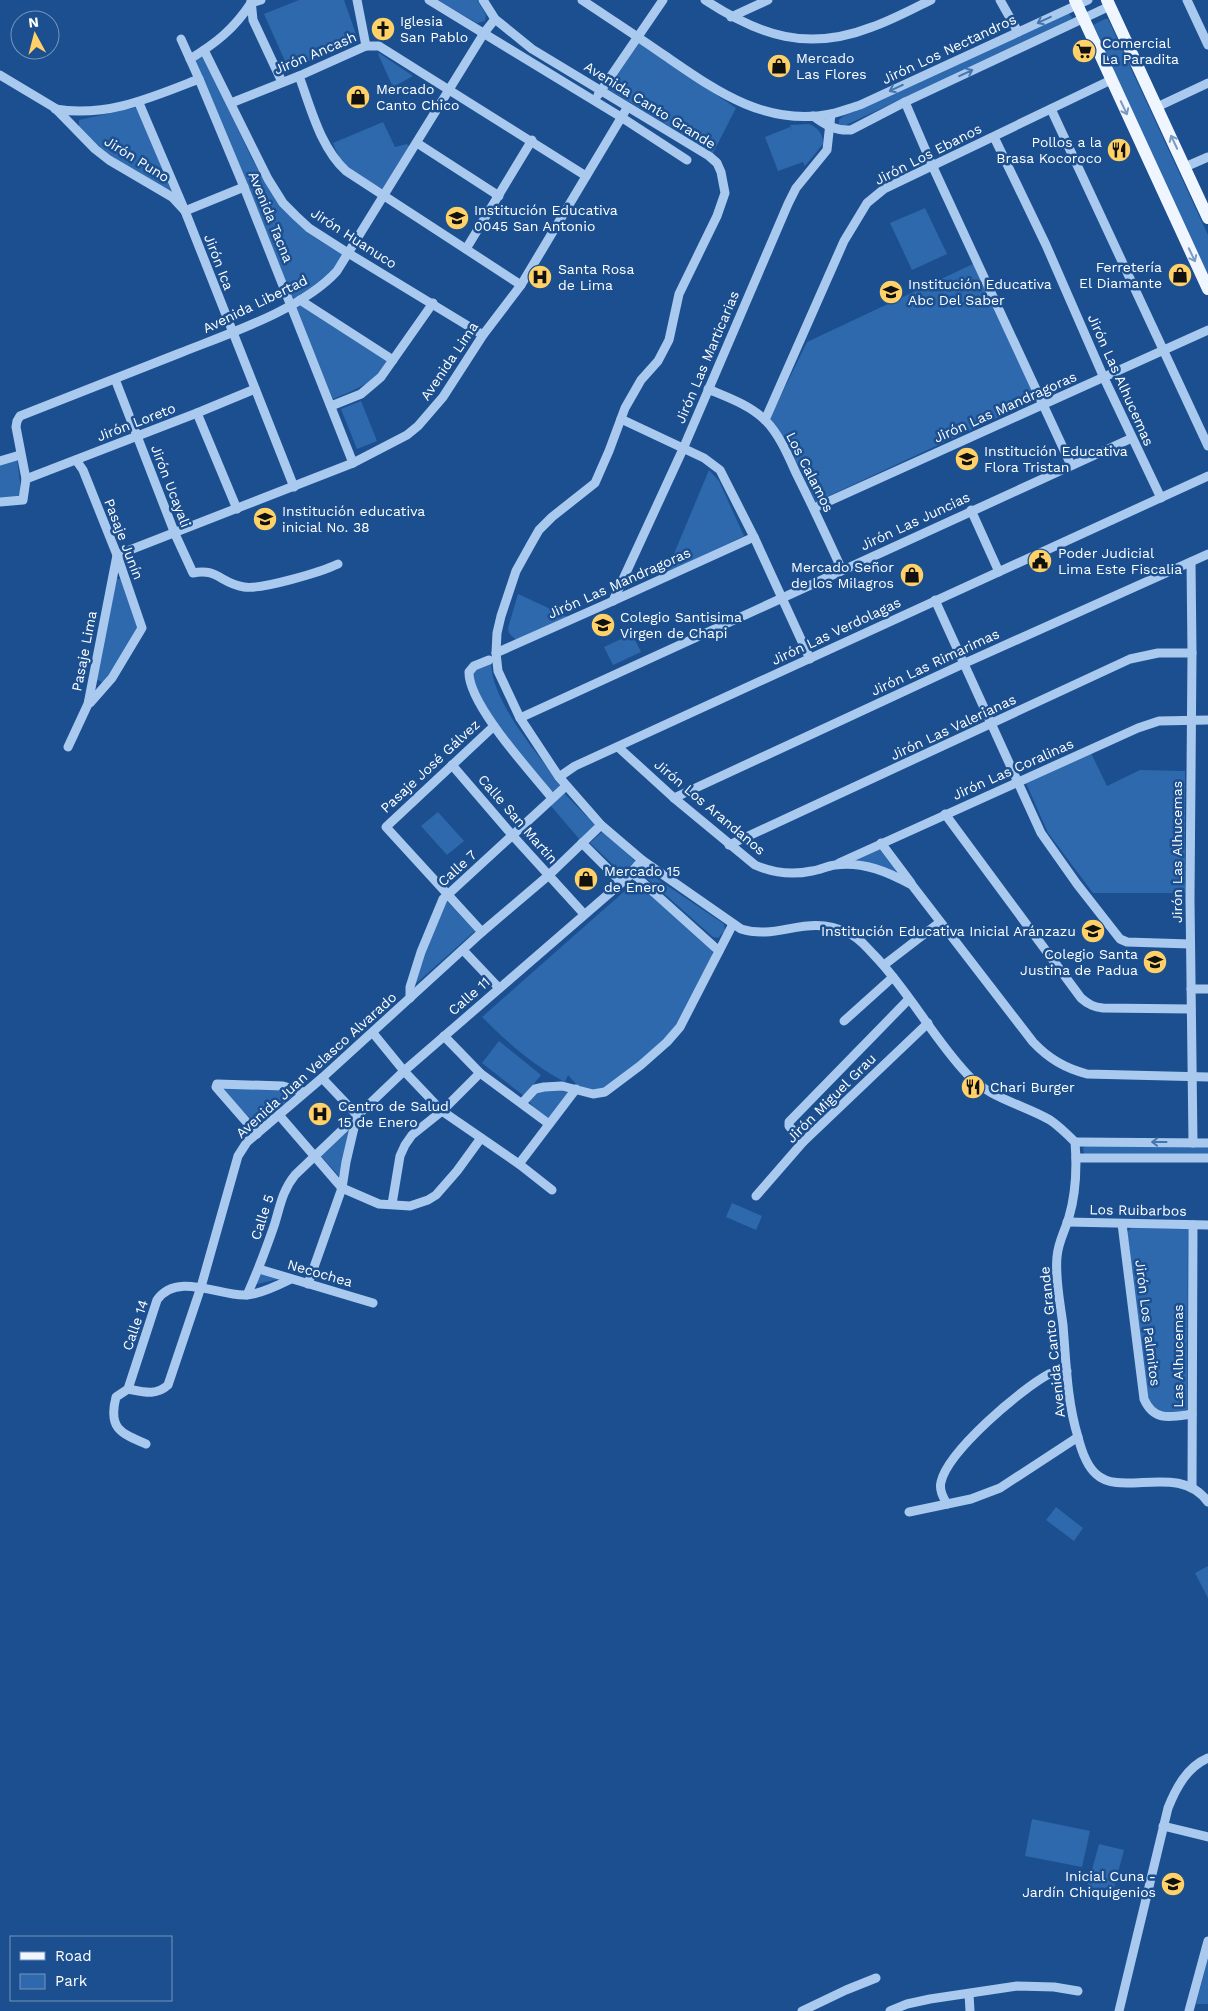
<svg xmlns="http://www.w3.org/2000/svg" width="1208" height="2011" font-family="'Work Sans',sans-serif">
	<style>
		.green { fill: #2e69ad }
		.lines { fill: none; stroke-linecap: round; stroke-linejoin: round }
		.minor { stroke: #a9c9ee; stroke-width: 9 }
		.major { stroke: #f0f6ff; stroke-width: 12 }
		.oneway { stroke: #4674ac }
		.oneway2 { stroke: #7b9ac1 }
		.labels { text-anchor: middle; stroke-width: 5; stroke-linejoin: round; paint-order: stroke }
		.poi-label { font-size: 14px; fill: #fff; stroke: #1b4f8f; text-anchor: start }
		.street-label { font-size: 14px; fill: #fff; stroke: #1b4f8f }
	</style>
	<rect width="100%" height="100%" fill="#1b4f8f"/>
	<g class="green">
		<polygon points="299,0 344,0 358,40 289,70 264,14"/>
		<polygon points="437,0 477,0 486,15 485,21 477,23"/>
		<polygon points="1068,13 1072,17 1071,19 844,126 839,125 839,120 842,117"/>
		<polygon points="1105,19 1108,19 1208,235 1208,278 1093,25"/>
		<polygon points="639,43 736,108 713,153 608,89"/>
		<path d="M 202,52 L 252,159 L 272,193 L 344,254 C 331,273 315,290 293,298 L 194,56 Z"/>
		<polygon points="379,53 413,76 393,87 378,54"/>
		<path d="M 138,107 L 171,191 L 166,191 C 135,172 103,154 79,127 L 79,120 Z"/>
		<path d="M 383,122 L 395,147 L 407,144 L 411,148 L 386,191 C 362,178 342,170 333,143 Z"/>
		<path d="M 809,124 C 818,128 823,133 823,144 L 805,166 L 803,162 L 778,171 L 765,137 L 790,127 L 792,132 L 790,125 Z"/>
		<polygon points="925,208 947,254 912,270 890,223"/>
		<polygon points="973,264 1037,399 816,502 788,444 770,418 807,342"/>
		<path d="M 301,305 L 389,362 C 371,384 359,388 333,399 L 295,307 Z"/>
		<polygon points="361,401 377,441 357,449 341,409"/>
		<polygon points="17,459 20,483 20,498 0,500 0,463"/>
		<polygon points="709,470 719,481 744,536 666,573"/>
		<polygon points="116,579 121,579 139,630 105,684 96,679"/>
		<polygon points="518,594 568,617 519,639 515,639 509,633 508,628"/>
		<polygon points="632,634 641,652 613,665 604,647"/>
		<path d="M 491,663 C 492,702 537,753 560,784 L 559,788 L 555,792 L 552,791 C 532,767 474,702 472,673 L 479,667 Z"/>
		<polygon points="1091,753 1107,786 1140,770 1185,771 1185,893 1093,893 1048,833 1026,783"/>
		<polygon points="563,792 595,825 580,840 551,806"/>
		<polygon points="438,812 464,841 447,855 421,826"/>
		<polygon points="603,831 636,862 624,875 590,843"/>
		<polygon points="880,848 897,869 894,872 858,862 857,858"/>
		<polygon points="644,870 724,924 725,931 718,938 713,937 642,874"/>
		<path d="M 643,886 L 713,950 L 711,963 L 670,1037 L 612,1088 L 594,1091 L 577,1085 L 568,1075 L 565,1082 C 534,1066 507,1042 482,1017 L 628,888 Z"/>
		<polygon points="445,899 475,931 411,988"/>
		<polygon points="499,1041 541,1075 524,1096 482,1063"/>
		<polygon points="220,1088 284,1089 295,1094 258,1126"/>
		<polygon points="553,1089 570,1093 549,1120 537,1112 529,1101 536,1091"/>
		<polygon points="349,1126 351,1130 339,1176 319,1154"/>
		<polygon points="1085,1146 1208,1146 1208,1155 1084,1154 1083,1148"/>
		<polygon points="732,1203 762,1216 756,1230 726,1217"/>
		<path d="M 1131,1228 L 1188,1229 L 1187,1409 C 1180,1414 1165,1415 1157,1411 C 1152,1408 1150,1402 1148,1397 L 1127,1232 Z"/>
		<polygon points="259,1267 279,1279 253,1285"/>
		<polygon points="1056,1507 1083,1528 1074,1541 1046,1520"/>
		<polygon points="1208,1566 1208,1598 1195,1573"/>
		<polygon points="1032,1819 1090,1831 1082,1867 1025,1856"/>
		<polygon points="1099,1844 1124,1850 1111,1899 1086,1892"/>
		<polygon points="1208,1959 1208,2004 1196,2004"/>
	</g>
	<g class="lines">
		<g class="minor">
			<polyline points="251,0 253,20 282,82"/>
			<polyline points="357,0 366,46"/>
			<polyline points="429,0 621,117 687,160"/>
			<path d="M 483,0 L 495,19 L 532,49 L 709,156 L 717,163 L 721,172 L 725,193 L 717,216 L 679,294 L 669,340 L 658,361 L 641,380 L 625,408 L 609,451 L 595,483 L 552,517 L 539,530 L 531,544 L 516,571 L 501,616 L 497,633 L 496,653 L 498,671 L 520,718 L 559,777 L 601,825 L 642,860 L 741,929 C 779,941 806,913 848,933 C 859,937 866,947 874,955 C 909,991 933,1038 967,1074 C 989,1098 1022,1104 1050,1120 C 1059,1126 1067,1134 1075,1142 C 1077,1167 1076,1193 1069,1217 C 1065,1231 1058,1242 1057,1257 C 1055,1279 1060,1302 1063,1325 C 1066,1361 1067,1402 1078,1437 C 1081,1449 1087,1466 1096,1474 C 1121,1498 1179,1462 1208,1502"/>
			<path d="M 582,0 C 609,18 637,36 664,55 C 715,90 765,127 831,114 C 841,112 850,108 860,105 L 1088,0"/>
			<path d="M 705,0 C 760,36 808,52 872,27 C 892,20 912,9 931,0"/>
			<polyline points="1000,0 1018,32"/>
			<polyline points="1187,0 1208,45"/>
			<polyline points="251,3 261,0"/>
			<polyline points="731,17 768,0"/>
			<polyline points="181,39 199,79 244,187 353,463"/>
			<polyline points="204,50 268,179 283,203 296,216 309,228 348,253 483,335"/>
			<path d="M 190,59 C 216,43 234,29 251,3"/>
			<polyline points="0,75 55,108 95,149 109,160 172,197 185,211 244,187"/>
			<path d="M 299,76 C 311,108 320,147 346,171 L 521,285"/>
			<polyline points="598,95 663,0"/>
			<polyline points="905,102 932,165 1071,465"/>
			<polyline points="139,103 185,211 294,487"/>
			<polyline points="231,103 299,76 366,46 379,46 586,176"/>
			<polyline points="1157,107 1208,83"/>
			<path d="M 55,109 C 106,118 153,97 199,79"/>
			<polyline points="1051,109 1208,446"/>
			<path d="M 813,116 C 825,125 835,131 851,130 L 905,102 L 1110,6"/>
			<polyline points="994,137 1046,245 1104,378 1161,498"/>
			<polyline points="417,143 499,196"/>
			<polyline points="1185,167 1208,157"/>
			<polyline points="466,249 532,140"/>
			<polyline points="300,300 393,360"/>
			<path d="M 115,379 L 175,534 L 193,573 C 218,568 220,583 244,587 C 261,590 321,572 338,564"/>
			<path d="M 708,389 C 727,397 750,405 765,420 C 779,434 788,455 796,473 C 812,505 827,537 842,570"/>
			<polyline points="331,406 361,394 381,377 433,303"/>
			<polyline points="197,413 237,509"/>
			<polyline points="621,419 704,458 720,470 754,537 810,659"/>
			<polyline points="765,420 844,241 867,203 884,189 1111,80"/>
			<polyline points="76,460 83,470 117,555 142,628 112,678 90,703"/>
			<polyline points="0,461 20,455"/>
			<polyline points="26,479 197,413 255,389"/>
			<path d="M 0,502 L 23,500 L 26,479 L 16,427 L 17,421 L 20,416 C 73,395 127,374 180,353 C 228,334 303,309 337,271 L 484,33 L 495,19"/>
			<polyline points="814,508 1208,330"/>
			<polyline points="971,510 999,572"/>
			<polyline points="1191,562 1192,653 1190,899 1193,1143"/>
			<polyline points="935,600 1041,833 1077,884 1120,939 1127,942 1190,944"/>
			<polyline points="613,601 683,449 788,204 796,188 827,150 831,114"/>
			<polyline points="496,653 613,601 754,537"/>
			<path d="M 489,660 L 474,666 L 469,672 C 468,704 531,772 552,798"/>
			<polyline points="520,718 1132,438"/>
			<polyline points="68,747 88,704 117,555 353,463 407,435 418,426 443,397 483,335 521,285 627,108"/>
			<path d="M 618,747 L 674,798 L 755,865 C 773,873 793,875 812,871 C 820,870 827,866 835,865 C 863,861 888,872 912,885 L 1033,1042 C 1049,1059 1065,1068 1087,1074 L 1208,1077"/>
			<polyline points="452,765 513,836 584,914"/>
			<polyline points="559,777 575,766 1208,476"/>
			<polyline points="674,798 963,664 1208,554"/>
			<path d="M 945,814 L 1081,998 C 1089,1005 1094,1007 1103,1008 L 1191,1009"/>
			<polyline points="582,843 621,882"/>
			<polyline points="881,843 911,883"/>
			<polyline points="729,845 1130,659 1158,653 1192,653"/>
			<polyline points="839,863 1138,728 1159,721 1208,720"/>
			<polyline points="631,872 719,951"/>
			<polyline points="482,932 386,827 494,726"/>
			<polyline points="463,950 499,988"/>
			<polyline points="884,965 940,922"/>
			<polyline points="1191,989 1208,989"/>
			<polyline points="410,998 410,987 421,952 443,899 566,786"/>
			<polyline points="844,1021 893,977"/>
			<polyline points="373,1033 404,1071 442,1111 519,1164 552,1190"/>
			<polyline points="444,1036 480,1073 549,1124"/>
			<polyline points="522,1103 535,1089 544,1087 562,1086 593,1094 605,1092 641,1065 667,1042 680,1027 733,924"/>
			<polyline points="279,1115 342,1188 379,1204 410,1206 428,1200 436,1195 457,1171 481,1138"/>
			<polyline points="257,1134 216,1087 217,1084 283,1086 304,1092"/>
			<polyline points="803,1142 789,1126 789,1122 909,999"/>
			<polyline points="1075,1142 1208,1143"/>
			<polyline points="1076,1158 1208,1158"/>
			<polyline points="519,1164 576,1089"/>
			<polyline points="756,1196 803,1142 928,1023"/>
			<polyline points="392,1204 400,1156 405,1145 412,1135 442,1111 480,1073"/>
			<polyline points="1067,1222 1208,1225"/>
			<path d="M 1122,1224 L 1144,1399 C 1154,1422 1171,1417 1192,1414"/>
			<polyline points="259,1269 373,1303"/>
			<polyline points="308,1284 342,1188 346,1162 357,1115 322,1078"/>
			<path d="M 247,1295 C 257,1273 266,1249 274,1226 C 280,1207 282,1191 295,1175 L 404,1071 L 627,878 L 642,860"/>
			<path d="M 128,1389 C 144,1392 156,1396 168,1385 L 201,1287 L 238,1156 L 247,1142 L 322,1078 L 482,932 L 549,875 L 601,825"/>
			<path d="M 146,1444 C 120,1433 108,1428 116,1397 L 128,1389 L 157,1300 C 177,1271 221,1297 246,1295 C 257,1295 281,1284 291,1279"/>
			<polyline points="1192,1487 1193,1225"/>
			<path d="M 947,1504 C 943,1497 939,1490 941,1482 C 948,1451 1021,1389 1049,1374 C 1054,1372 1062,1372 1067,1371"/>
			<polyline points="909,1512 971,1499 1000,1488 1078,1437"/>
			<polyline points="1163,1826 1208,1837"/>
			<polyline points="969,1994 970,2011"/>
			<polyline points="802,2011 846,1990 876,1978"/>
			<polyline points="890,2011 907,2004 930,1999 1017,1986 1054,1987 1078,1991"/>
			<path d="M 1119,2011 L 1168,1808 C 1176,1788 1187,1767 1208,1758"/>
			<polyline points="1189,2011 1208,1941"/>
		</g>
		<g class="major">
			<polyline points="1075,0 1208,289"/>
			<polyline points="1107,0 1208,218"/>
		</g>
	</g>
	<defs><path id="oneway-shaft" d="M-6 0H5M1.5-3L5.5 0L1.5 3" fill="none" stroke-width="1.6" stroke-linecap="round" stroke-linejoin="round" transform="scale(1.25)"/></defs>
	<g class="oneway">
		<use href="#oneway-shaft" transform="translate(1044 20) rotate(155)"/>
		<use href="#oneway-shaft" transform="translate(966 73) rotate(-25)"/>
		<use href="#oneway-shaft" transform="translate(896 88) rotate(155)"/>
		<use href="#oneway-shaft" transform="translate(1159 1142) rotate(-180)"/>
	</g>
	<g class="oneway2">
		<use href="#oneway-shaft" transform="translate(1124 108) rotate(65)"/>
		<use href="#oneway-shaft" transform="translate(1174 142) rotate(-115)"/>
		<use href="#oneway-shaft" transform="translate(1192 255) rotate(65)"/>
	</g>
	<defs>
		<g id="church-disc" transform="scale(1.25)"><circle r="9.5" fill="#ffd166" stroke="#1b4f8f"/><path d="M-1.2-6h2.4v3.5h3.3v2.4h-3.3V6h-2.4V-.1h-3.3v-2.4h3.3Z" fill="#111"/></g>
		<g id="supermarket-disc" transform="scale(1.25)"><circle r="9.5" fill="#ffd166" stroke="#1b4f8f"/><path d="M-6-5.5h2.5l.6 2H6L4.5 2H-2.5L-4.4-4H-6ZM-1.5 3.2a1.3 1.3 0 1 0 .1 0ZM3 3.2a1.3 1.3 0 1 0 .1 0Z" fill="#111"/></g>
		<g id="shop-disc" transform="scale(1.25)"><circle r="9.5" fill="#ffd166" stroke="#1b4f8f"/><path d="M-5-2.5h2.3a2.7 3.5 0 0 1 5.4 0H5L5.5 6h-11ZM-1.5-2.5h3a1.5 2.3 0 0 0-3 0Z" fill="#111"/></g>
		<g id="restaurant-disc" transform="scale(1.25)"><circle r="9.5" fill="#ffd166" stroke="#1b4f8f"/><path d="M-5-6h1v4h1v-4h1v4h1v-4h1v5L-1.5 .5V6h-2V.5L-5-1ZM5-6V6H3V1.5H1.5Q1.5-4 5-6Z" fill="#111"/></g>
		<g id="school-disc" transform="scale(1.25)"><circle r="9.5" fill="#ffd166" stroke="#1b4f8f"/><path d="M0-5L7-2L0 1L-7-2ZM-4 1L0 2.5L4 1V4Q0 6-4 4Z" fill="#111"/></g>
		<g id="hospital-disc" transform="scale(1.25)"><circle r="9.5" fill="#ffd166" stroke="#1b4f8f"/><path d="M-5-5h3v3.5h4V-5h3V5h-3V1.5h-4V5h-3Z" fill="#111"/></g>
		<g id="civic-disc" transform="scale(1.25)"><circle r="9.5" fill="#ffd166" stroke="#1b4f8f"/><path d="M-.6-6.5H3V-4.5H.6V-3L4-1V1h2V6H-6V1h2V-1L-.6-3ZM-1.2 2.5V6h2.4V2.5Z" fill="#111"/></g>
	</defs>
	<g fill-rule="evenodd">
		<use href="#church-disc" x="383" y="29"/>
		<use href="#supermarket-disc" x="1084" y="51"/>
		<use href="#shop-disc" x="779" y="66"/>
		<use href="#shop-disc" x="358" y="97"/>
		<use href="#restaurant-disc" x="1119" y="150"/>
		<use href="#school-disc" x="457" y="218"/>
		<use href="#shop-disc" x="1180" y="275"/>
		<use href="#hospital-disc" x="540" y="277"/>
		<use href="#school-disc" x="891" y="292"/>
		<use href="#school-disc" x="967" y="459"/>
		<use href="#school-disc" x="265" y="519"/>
		<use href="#civic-disc" x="1040" y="561"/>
		<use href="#shop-disc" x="912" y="575"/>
		<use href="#school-disc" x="603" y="625"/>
		<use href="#shop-disc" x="586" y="879"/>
		<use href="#school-disc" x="1093" y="931"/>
		<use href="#school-disc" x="1155" y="962"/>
		<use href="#restaurant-disc" x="973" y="1087"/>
		<use href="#hospital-disc" x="320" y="1114"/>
		<use href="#school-disc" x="1173" y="1884"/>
	</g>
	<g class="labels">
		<g class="poi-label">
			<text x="400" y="26">Iglesia<tspan x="400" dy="16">San Pablo</tspan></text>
			<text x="1102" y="48">Comercial<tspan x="1102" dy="16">La Paradita</tspan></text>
			<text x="796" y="63">Mercado<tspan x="796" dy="16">Las Flores</tspan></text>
			<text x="376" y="94">Mercado<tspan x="376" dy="16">Canto Chico</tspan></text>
			<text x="1102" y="147" text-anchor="end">Pollos a la<tspan x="1102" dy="16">Brasa Kocoroco</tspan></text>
			<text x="474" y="215">Institución Educativa<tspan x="474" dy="16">0045 San Antonio</tspan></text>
			<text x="1162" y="272" text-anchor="end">Ferretería<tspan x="1162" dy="16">El Diamante</tspan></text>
			<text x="558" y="274">Santa Rosa<tspan x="558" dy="16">de Lima</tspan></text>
			<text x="908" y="289">Institución Educativa<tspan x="908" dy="16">Abc Del Saber</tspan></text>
			<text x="984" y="456">Institución Educativa<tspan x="984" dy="16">Flora Tristan</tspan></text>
			<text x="282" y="516">Institución educativa<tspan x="282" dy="16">inicial No. 38</tspan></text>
			<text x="1058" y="558">Poder Judicial<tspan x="1058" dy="16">Lima Este Fiscalia</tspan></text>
			<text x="894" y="572" text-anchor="end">Mercado Señor<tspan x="894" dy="16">de los Milagros</tspan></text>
			<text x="620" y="622">Colegio Santisima<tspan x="620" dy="16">Virgen de Chapi</tspan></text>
			<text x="604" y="876">Mercado 15<tspan x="604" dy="16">de Enero</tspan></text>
			<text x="1076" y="936" text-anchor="end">Institución Educativa Inicial Aránzazu</text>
			<text x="1138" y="959" text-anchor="end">Colegio Santa<tspan x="1138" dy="16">Justina de Padua</tspan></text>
			<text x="990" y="1092">Chari Burger</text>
			<text x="338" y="1111">Centro de Salud<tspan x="338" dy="16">15 de Enero</tspan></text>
			<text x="1156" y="1881" text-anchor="end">Inicial Cuna -<tspan x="1156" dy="16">Jardín Chiquigenios</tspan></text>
		</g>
		<g class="street-label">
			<text transform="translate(949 49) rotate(-25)" y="5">Jirón Los Nectandros</text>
			<text transform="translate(315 53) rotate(-23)" y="5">Jirón Ancash</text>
			<text transform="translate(650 105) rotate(32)" y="5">Avenida Canto Grande</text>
			<text transform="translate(928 154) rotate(-27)" y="5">Jirón Los Ebanos</text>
			<text transform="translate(137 159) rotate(32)" y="5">Jirón Puno</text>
			<text transform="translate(271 217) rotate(68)" y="5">Avenida Tacna</text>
			<text transform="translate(354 238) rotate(33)" y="5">Jirón Huanuco</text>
			<text transform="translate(219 262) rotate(69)" y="5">Jirón Ica</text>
			<text transform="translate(255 304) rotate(-26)" y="5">Avenida Libertad</text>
			<text transform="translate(707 357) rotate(-67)" y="5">Jirón Las Marticarias</text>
			<text transform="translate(449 361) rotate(-56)" y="5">Avenida Lima</text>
			<text transform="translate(1121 380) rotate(66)" y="5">Jirón Las Alhucemas</text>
			<text transform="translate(1005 407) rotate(-24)" y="5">Jirón Las Mandragoras</text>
			<text transform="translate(136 422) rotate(-21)" y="5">Jirón Loreto</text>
			<text transform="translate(810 472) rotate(63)" y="5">Los Calamos</text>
			<text transform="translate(171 486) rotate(69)" y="5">Jirón Ucayali</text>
			<text transform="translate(915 521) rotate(-25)" y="5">Jirón Las Juncias</text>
			<text transform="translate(124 539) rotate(69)" y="5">Pasaje Junín</text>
			<text transform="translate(619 583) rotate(-24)" y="5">Jirón Las Mandragoras</text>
			<text transform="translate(836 631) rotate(-25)" y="5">Jirón Las Verdolagas</text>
			<text transform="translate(84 651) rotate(-79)" y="5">Pasaje Lima</text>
			<text transform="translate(935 662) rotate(-25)" y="5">Jirón Las Rimarimas</text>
			<text transform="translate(953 727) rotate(-25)" y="5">Jirón Las Valerianas</text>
			<text transform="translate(430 766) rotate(-43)" y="5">Pasaje José Gálvez</text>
			<text transform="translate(1013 769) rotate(-24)" y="5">Jirón Las Coralinas</text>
			<text transform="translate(710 807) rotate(40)" y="5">Jirón Los Arandanos</text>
			<text transform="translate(518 819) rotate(49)" y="5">Calle San Martin</text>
			<text transform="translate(1177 852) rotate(-90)" y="5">Jirón Las Alhucemas</text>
			<text transform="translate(457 868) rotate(-42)" y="5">Calle 7</text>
			<text transform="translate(469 996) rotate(-41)" y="5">Calle 11</text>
			<text transform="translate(316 1065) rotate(-42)" y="5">Avenida Juan Velasco Alvarado</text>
			<text transform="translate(831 1098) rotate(-45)" y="5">Jirón Miguel Grau</text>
			<text transform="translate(1138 1210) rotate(1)" y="5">Los Ruibarbos</text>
			<text transform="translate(262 1217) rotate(-72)" y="5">Calle 5</text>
			<text transform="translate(320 1273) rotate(16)" y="5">Necochea</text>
			<text transform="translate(1148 1323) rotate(83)" y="5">Jirón Los Palmitos</text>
			<text transform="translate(135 1325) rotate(-71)" y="5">Calle 14</text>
			<text transform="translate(1052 1342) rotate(-96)" y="5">Avenida Canto Grande</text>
			<text transform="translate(1178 1356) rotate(-90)" y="5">Las Alhucemas</text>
		</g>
	</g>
	<rect x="10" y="1936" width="162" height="65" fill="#1b4f8f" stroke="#7695bc"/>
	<rect x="20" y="1952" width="25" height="8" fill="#f0f6ff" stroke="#7695bc"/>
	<text x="55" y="1961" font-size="15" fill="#ffffff">Road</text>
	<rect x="20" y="1974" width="25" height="15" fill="#2e69ad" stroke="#7695bc"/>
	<text x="55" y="1986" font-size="15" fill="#ffffff">Park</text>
	<g transform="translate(35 35) rotate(353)"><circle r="24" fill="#1b4f8f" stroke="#7695bc"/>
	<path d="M0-4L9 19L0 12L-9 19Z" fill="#ffd166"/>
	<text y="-8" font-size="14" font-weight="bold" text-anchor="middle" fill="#ffffff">N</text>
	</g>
</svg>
